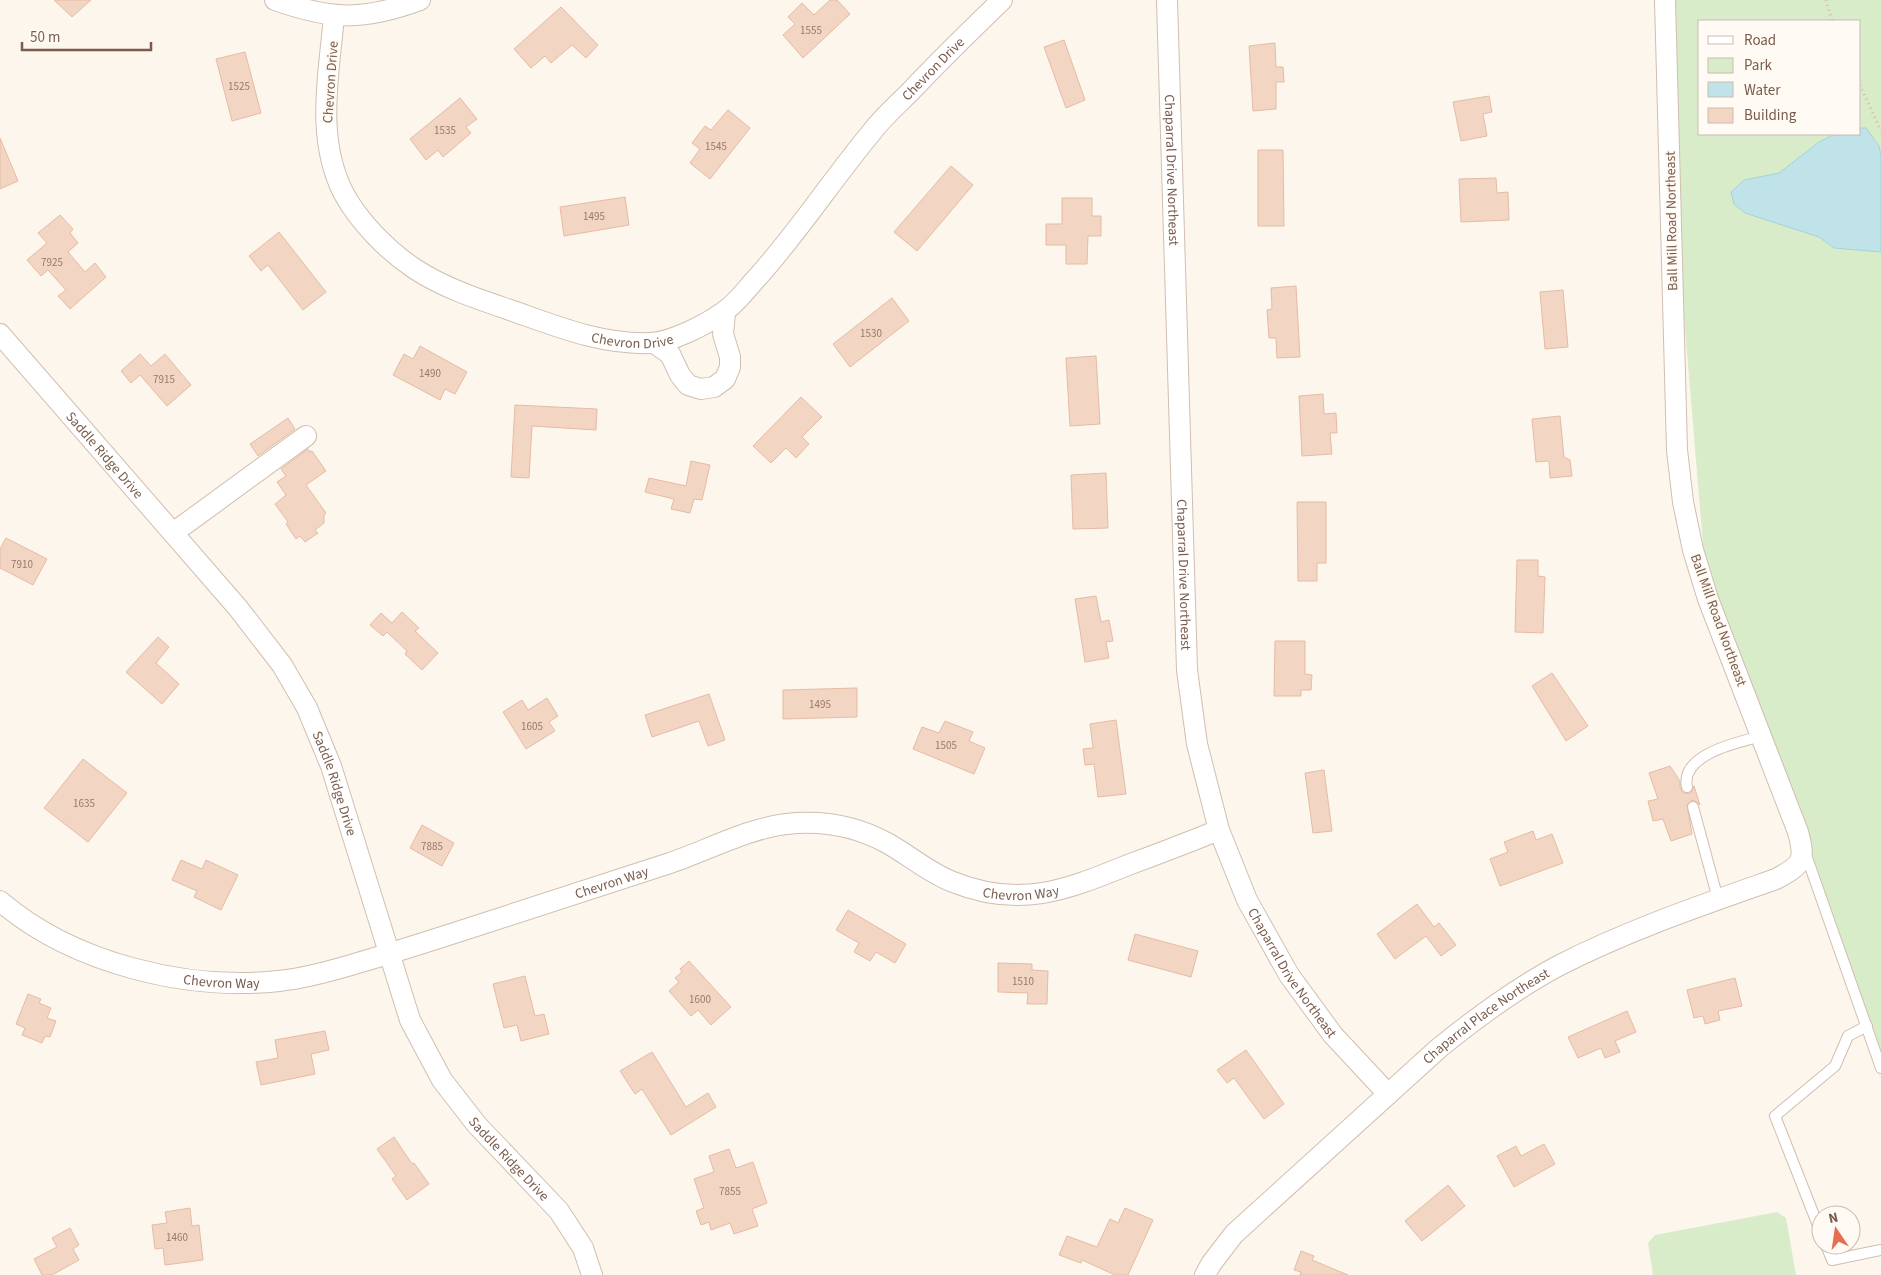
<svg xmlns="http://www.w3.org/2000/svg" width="1881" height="1275" font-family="'Source Sans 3',sans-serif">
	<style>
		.green { fill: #d8ecc9; fill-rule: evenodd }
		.water { fill: #bfe3e8; stroke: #a5d3da }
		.building { fill: #f3d5c3; stroke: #e6bba3 }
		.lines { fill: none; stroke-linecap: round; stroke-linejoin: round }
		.service-casing { stroke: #d1beb0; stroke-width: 12 }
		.minor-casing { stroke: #d1beb0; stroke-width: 22 }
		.path { stroke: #d9b8a5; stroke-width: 3; stroke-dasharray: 1 4; stroke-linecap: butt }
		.service { stroke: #fff; stroke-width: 10 }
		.minor { stroke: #fff; stroke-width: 20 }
		.labels { text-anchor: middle; stroke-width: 4; stroke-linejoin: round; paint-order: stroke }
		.number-label { font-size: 11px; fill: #987a6a }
		.street-label { font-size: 14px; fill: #7a5c4d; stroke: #fffaf3 }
	</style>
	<rect width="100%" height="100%" fill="#fdf6ec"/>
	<g class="green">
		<path d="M 1663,0 L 1881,0 L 1881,1051 L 1810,864 L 1704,556 L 1684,317 ZM 1700,21 L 1860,21 L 1860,134 L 1700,134 Z"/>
		<polygon points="1777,1212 1786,1218 1796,1275 1653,1275 1648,1243 1655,1235"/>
	</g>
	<polygon class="water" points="1860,128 1866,128 1879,146 1881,156 1881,252 1834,248 1819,237 1745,213 1734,204 1731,192 1744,180 1779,173 1819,142 1835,134 1860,134"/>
	<g class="building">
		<polygon points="54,0 91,0 72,17"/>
		<polygon points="830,0 837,0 850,14 803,58 783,35 795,24 788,17 802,3 814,15"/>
		<polygon points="561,7 598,45 586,58 572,45 551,63 545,56 531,68 514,49"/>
		<polygon points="1064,40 1085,100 1066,108 1044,47"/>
		<polygon points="1275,43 1276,67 1283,67 1284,82 1276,82 1276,109 1253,111 1249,46"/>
		<polygon points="245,52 261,113 232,121 216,59"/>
		<polygon points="1489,96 1492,112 1483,114 1487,136 1461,141 1453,102"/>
		<polygon points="460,98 477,119 466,127 471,133 443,157 438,150 426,160 410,139"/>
		<polygon points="728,110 750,128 710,179 690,163 700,149 692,143 705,126 711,130"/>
		<polygon points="0,138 18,181 0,189"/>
		<polygon points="1258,150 1283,150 1284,226 1258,226"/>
		<polygon points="951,166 973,185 917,251 894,232"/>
		<polygon points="1496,178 1497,193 1508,192 1509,220 1461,222 1459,179"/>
		<polygon points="625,197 629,225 564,236 560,207"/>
		<polygon points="1062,198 1092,198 1092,216 1101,216 1101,236 1088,236 1087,264 1066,264 1066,245 1046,245 1046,224 1062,224"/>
		<polygon points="60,215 73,229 70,233 78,243 68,252 85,272 95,263 106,277 70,309 58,296 66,290 48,270 41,276 27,260 47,243 38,233"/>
		<polygon points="279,232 326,292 303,310 268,265 261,271 249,256"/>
		<polygon points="1296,286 1300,357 1277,358 1276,338 1269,338 1267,310 1272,309 1271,288"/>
		<polygon points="1563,290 1568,347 1545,349 1540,292"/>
		<polygon points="892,298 909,321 850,367 833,344"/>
		<polygon points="420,346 467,372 455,394 445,389 440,400 393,375 404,354 413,359"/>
		<polygon points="140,354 151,366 165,354 191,385 167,406 140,375 131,383 121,371"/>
		<polygon points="1096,356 1100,424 1070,426 1066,358"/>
		<polygon points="1323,394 1324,414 1336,413 1337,433 1330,433 1332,454 1302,456 1299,396"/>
		<polygon points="801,397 822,417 802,437 809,444 796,458 786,448 771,463 753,446"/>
		<polygon points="515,405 597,409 596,430 532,426 529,478 511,477"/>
		<polygon points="1560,416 1564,457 1570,460 1572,476 1550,478 1549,461 1536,462 1532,419"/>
		<polygon points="288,418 295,429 258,456 250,444"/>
		<polygon points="308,449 310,452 312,451 326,471 306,485 326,513 324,515 324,523 315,530 318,533 305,542 300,536 296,539 286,524 288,522 275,504 286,495 277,482 286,476 281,469"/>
		<polygon points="691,461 710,465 702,500 694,499 690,513 671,509 674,499 645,492 649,478 686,486"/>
		<polygon points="1106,473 1108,528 1073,529 1071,475"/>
		<polygon points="1297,502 1326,502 1326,563 1317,563 1317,581 1298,581"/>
		<polygon points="6,538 47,559 33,585 0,568 0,549"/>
		<polygon points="1517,560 1538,560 1538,576 1545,577 1543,633 1515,632"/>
		<polygon points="1096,596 1101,622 1109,620 1113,641 1106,642 1109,658 1085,662 1075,599"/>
		<polygon points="402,612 419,628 415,631 438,653 422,670 405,654 407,651 387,632 383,636 370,625 381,613 392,623"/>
		<polygon points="158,637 169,647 156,663 179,684 162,704 126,672"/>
		<polygon points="1275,641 1305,641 1305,674 1312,675 1311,690 1301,690 1301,696 1274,696"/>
		<polygon points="1552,673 1588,726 1566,741 1532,686"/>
		<polygon points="857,688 857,717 783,719 783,690"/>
		<polygon points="709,694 725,740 708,746 699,721 652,737 645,715"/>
		<polygon points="547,698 558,716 549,722 555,731 526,749 503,712 522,700 528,710"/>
		<polygon points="1116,720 1126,794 1098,797 1094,764 1085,765 1083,749 1093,748 1090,724"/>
		<polygon points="945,721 973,732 969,741 985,748 974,774 913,749 922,727 939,733"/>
		<polygon points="83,759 127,793 88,842 44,808"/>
		<polygon points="1670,766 1680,781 1680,787 1683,793 1691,793 1694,786 1700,805 1695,801 1692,800 1687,805 1692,834 1671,841 1663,819 1653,821 1648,801 1658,799 1649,773"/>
		<polygon points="1324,770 1332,831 1313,833 1305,773"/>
		<polygon points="422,825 454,843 442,866 410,848"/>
		<polygon points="1533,831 1536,840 1552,834 1563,863 1500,886 1490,859 1508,852 1504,842"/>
		<polygon points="181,860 202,869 206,860 238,875 221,910 194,897 197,891 172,880"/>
		<polygon points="1417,904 1434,927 1439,923 1456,945 1441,956 1426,936 1395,959 1377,934"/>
		<polygon points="848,910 906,944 895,963 876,952 870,961 854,952 859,943 836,930"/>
		<polygon points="1135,934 1198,951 1191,977 1128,960"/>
		<polygon points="689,961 731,1007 711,1025 698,1010 691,1016 669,991 679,982 675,978 682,972 680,969"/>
		<polygon points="998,963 1032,964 1032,970 1048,971 1047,1004 1027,1004 1028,993 998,992"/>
		<polygon points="525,976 535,1016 544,1014 549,1034 521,1041 517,1025 504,1028 493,984"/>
		<polygon points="1735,978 1742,1006 1718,1011 1720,1020 1705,1024 1703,1016 1694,1018 1687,990"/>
		<polygon points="28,994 41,999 39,1003 51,1008 47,1018 56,1021 50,1037 45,1036 42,1043 22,1035 25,1028 16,1024"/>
		<polygon points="1627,1011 1636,1032 1615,1041 1620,1052 1605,1058 1601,1048 1578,1058 1568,1037"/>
		<polygon points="325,1031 329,1050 311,1054 315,1074 261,1085 256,1062 278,1058 275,1040"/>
		<polygon points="1246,1050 1284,1104 1264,1119 1234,1078 1227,1083 1217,1070"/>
		<polygon points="652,1052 686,1107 708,1093 716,1107 671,1135 642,1089 635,1094 620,1071"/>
		<polygon points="394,1137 412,1164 414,1163 429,1184 407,1200 392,1179 396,1176 377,1149"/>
		<polygon points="1544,1144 1555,1164 1514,1187 1497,1156 1516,1146 1521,1156"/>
		<polygon points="729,1149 736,1168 753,1162 767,1203 752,1209 758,1226 734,1234 730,1223 711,1230 709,1222 701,1225 696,1211 704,1208 694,1179 714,1172 709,1156"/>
		<polygon points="1448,1185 1465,1206 1422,1241 1405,1221"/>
		<polygon points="190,1208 192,1226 199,1225 203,1260 165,1265 163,1248 155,1249 152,1225 167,1223 165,1212"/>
		<polygon points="1125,1208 1153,1220 1128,1275 1115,1275 1082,1260 1081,1263 1059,1255 1067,1236 1097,1247 1110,1219 1118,1223"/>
		<polygon points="70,1228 79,1245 73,1249 79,1260 52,1275 42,1275 34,1259 57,1247 52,1238"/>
		<polygon points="1301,1251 1314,1256 1312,1260 1348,1275 1300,1275 1301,1272 1294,1270"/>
	</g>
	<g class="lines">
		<g class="service-casing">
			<g id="service">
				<path d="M 1687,787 C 1680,754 1739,742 1762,736"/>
				<polyline points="1693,807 1718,899"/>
				<polyline points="1805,852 1881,1068"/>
				<polyline points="1821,1233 1775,1116 1835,1066 1848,1036 1867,1026"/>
				<polyline points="1826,1245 1832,1260 1881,1250"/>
			</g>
		</g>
		<g class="minor-casing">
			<g id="minor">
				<path d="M 275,0 C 331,20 364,21 420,0"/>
				<path id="s1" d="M 1167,0 L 1187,670 L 1197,744 L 1219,830 L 1247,900 L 1289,975 L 1333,1035 L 1388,1094"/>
				<path id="s2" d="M 334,16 C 329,75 315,138 344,194 C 360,223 388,251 415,269 C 444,288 478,299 510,310 C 556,326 601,345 651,343 C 672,342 705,325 722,313 C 735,305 745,291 755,280 C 797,234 831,181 871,133 C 882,118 897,105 910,92 C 940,60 971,30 1002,0"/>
				<path id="s3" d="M 0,334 L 238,608 L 282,665 L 307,708 L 331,766 L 410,1020 L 442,1080 L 477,1125 L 559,1211 L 583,1248 L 592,1275"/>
				<polyline points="654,343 670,354 680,375 688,385 701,389 714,387 725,379 730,367 730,357 723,334 725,312"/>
				<polyline points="173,533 306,436"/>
				<path id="s4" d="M 0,901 C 72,963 186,991 279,981 C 307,978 335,970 361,962 C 399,951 436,939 473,927 C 538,906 604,885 670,863 C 706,851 749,828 786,824 C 821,820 856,826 887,843 C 909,855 929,873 953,882 C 1020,909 1066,890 1128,865 C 1158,854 1189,842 1219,830"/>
				<path id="s5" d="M 1205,1275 L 1211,1264 L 1234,1234 L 1439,1048 C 1476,1018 1515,989 1558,966 C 1628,930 1702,905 1776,879 C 1802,865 1806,861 1798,832 L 1708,599 L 1693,550 L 1683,502 L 1677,450 L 1665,0"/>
			</g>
		</g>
		<g class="path">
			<polyline points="1826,0 1832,21"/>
			<polyline points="1860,85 1881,131"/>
		</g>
		<use href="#service" class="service"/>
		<use href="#minor" class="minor"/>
	</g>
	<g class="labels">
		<g class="number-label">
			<text x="811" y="34">1555</text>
			<text x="239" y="90">1525</text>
			<text x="445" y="134">1535</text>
			<text x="716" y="150">1545</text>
			<text x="594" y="220">1495</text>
			<text x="52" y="266">7925</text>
			<text x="871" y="337">1530</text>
			<text x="430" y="377">1490</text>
			<text x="164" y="383">7915</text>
			<text x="22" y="568">7910</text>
			<text x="820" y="708">1495</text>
			<text x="532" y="730">1605</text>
			<text x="946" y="749">1505</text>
			<text x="84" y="807">1635</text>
			<text x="432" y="850">7885</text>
			<text x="1023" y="985">1510</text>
			<text x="700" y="1003">1600</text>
			<text x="730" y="1195">7855</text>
			<text x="177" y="1241">1460</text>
		</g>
		<g class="street-label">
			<text dy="5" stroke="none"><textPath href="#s2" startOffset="936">Chevron Drive</textPath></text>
			<text transform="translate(330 82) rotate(-86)" y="5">Chevron Drive</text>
			<text dy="5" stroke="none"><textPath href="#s1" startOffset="170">Chaparral Drive Northeast</textPath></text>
			<text transform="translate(1671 221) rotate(-91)" y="5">Ball Mill Road Northeast</text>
			<text dy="5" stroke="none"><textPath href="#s2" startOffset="516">Chevron Drive</textPath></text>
			<text dy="5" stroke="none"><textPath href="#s3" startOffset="160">Saddle Ridge Drive</textPath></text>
			<text dy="5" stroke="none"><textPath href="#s1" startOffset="575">Chaparral Drive Northeast</textPath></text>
			<text transform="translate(1719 620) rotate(70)" y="5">Ball Mill Road Northeast</text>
			<text dy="5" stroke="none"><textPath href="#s3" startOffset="565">Saddle Ridge Drive</textPath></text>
			<text dy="5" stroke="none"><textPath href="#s4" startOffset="645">Chevron Way</textPath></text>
			<text dy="5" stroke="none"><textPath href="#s4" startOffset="1080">Chevron Way</textPath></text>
			<text dy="5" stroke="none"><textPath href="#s1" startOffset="995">Chaparral Drive Northeast</textPath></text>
			<text dy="5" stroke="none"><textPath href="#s4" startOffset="240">Chevron Way</textPath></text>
			<text dy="5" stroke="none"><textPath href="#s5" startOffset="384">Chaparral Place Northeast</textPath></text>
			<text dy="5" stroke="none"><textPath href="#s3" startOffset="985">Saddle Ridge Drive</textPath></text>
		</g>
	</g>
	<rect x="1698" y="20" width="162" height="115" fill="#fffaf3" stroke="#cabbb1"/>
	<rect x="1708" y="36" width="25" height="8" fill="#ffffff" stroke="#cabbb1"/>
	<text x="1744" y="45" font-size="15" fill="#7a5c4d">Road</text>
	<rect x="1708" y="58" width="25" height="15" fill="#d8ecc9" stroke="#cabbb1"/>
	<text x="1744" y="70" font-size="15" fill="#7a5c4d">Park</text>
	<rect x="1708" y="82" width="25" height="15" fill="#bfe3e8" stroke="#cabbb1"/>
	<text x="1744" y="95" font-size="15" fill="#7a5c4d">Water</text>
	<rect x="1708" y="108" width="25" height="15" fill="#f3d5c3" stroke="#cabbb1"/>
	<text x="1744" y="120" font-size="15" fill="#7a5c4d">Building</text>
	<g transform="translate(1836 1230) rotate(347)"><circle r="24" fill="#fffaf3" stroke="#cabbb1"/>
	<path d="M0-4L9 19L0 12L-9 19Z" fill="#e76f51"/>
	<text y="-8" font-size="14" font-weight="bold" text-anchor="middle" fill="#7a5c4d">N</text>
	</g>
	<path d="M22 42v8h129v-8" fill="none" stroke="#7a5c4d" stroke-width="2.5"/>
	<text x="30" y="42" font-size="15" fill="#7a5c4d" stroke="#fffaf3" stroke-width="4" paint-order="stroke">50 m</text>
</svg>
